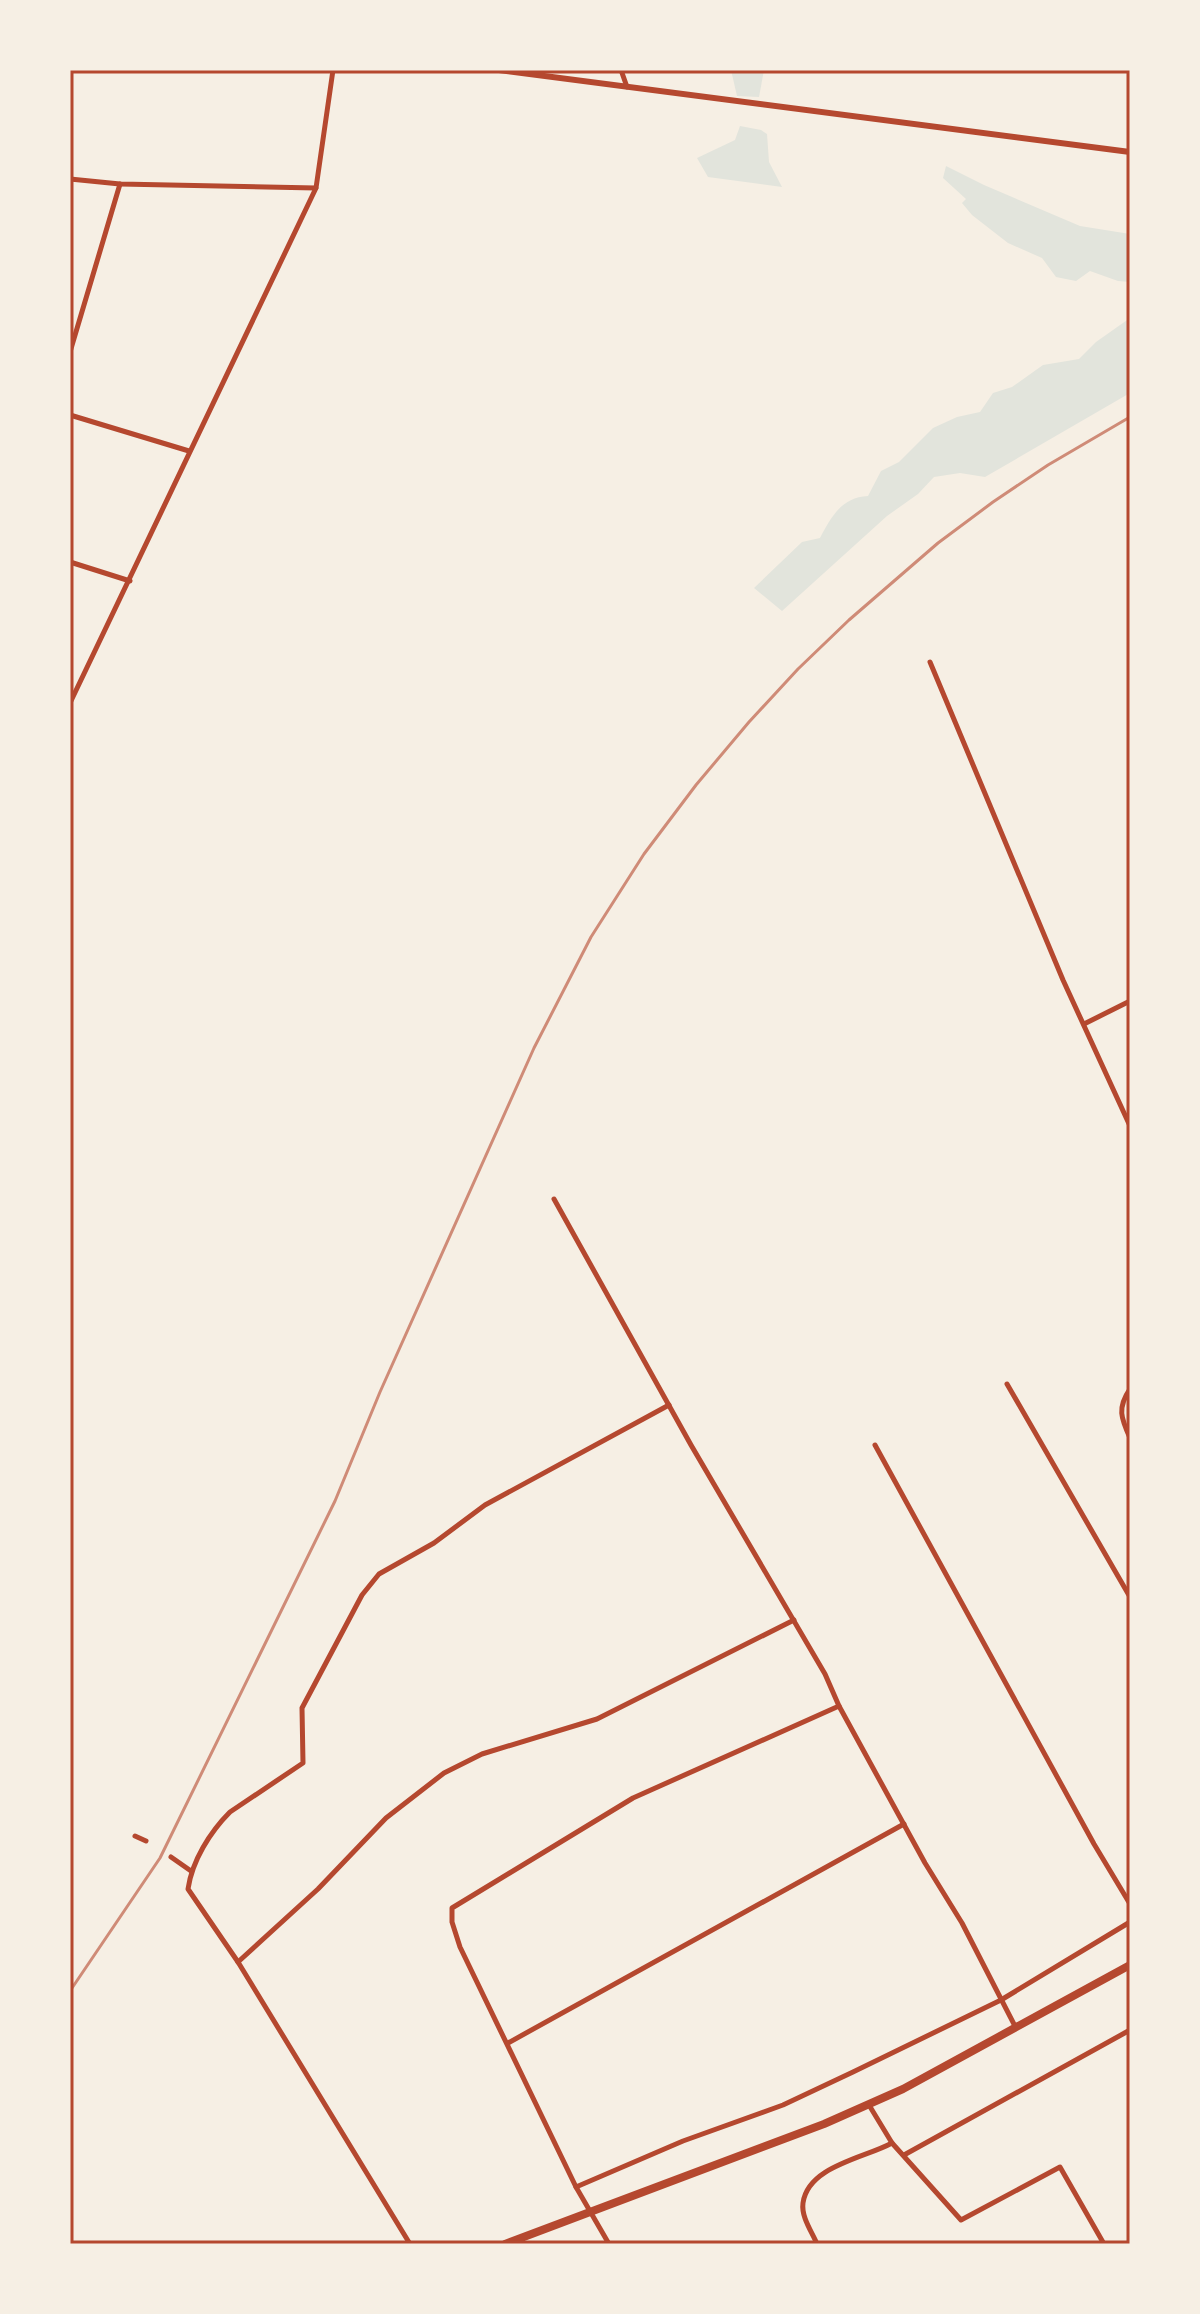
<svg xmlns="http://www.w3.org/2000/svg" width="1200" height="2314" font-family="'Source Sans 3',sans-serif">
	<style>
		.green { fill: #e2e4dc }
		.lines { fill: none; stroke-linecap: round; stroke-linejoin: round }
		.minor { stroke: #b5482f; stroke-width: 5 }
		.tertiary { stroke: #b5482f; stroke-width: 6 }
		.primary { stroke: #b5482f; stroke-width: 8 }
		.rail { stroke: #cf8b77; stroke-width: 3 }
		.neatline { fill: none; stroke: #b5482f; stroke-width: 3 }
	</style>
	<rect width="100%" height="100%" fill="#f6efe4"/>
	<g class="green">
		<polygon points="731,70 764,70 759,97 737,96"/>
		<polygon points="740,126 761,130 767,134 769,162 782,187 708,177 697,158 735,140"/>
		<polygon points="946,166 984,185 1080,226 1130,234 1130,282 1118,281 1090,271 1076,281 1056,277 1042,258 1008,243 972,215 962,203 966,199 943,178"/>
		<path d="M 1130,318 L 1130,393 L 985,477 L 960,473 L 934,477 L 918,494 L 887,516 L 782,611 L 754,588 L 802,542 L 820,538 C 831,517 842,497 868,496 L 881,471 L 899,462 L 933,428 L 957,417 L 980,412 L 993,393 L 1012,387 L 1043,365 L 1079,359 L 1096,342 Z"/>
	</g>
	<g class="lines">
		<g class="minor">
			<polyline points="621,70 627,87"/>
			<polyline points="70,179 120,184 316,188"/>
			<polyline points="70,352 120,184"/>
			<polyline points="70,415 189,451"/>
			<polyline points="70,562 130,581"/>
			<polyline points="930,662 1063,980 1130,1126"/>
			<polyline points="70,703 316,188 333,70"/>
			<polyline points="1084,1024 1130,1001"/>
			<polyline points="554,1199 691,1445 825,1674 839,1706 925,1863 962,1923 1016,2028"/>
			<polyline points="1007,1384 1130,1597"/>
			<path d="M 1130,1389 C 1117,1408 1121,1418 1130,1438"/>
			<polyline points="875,1445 1094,1844 1130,1904"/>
			<polyline points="135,1836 146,1841"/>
			<polyline points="171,1857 191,1871"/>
			<polyline points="238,1962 318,1889 386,1818 444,1773 482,1754 597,1719 794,1620"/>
			<polyline points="508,2043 904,1824"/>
			<polyline points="869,2105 892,2143 961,2220 1060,2167 1104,2244"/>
			<polyline points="904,2155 1130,2030"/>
			<polyline points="576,2187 683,2141 783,2105 853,2072 1001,2000 1130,1922"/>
			<path d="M 410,2244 L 238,1962 L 188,1889 C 192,1861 210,1832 230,1812 L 303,1763 L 302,1708 L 362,1595 L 379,1574 L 434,1543 L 485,1505 L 669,1405"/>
			<polyline points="609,2244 576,2187 460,1947 452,1922 452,1908 633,1798 839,1706"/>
			<path d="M 817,2244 C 812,2232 801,2217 803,2203 C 808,2166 865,2158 892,2143"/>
		</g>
		<polyline class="tertiary" points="499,70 1130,152"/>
		<polyline class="primary" points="505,2244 824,2124 903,2089 1130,1965"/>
		<polyline class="rail" points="70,1991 160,1858 335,1501 380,1392 534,1048 591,937 644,854 696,785 749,722 798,669 849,620 938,543 993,502 1048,465 1130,417"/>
	</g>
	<rect width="1200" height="2314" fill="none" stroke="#f6efe4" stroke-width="144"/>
	<rect x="72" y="72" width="1056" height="2170" class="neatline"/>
</svg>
